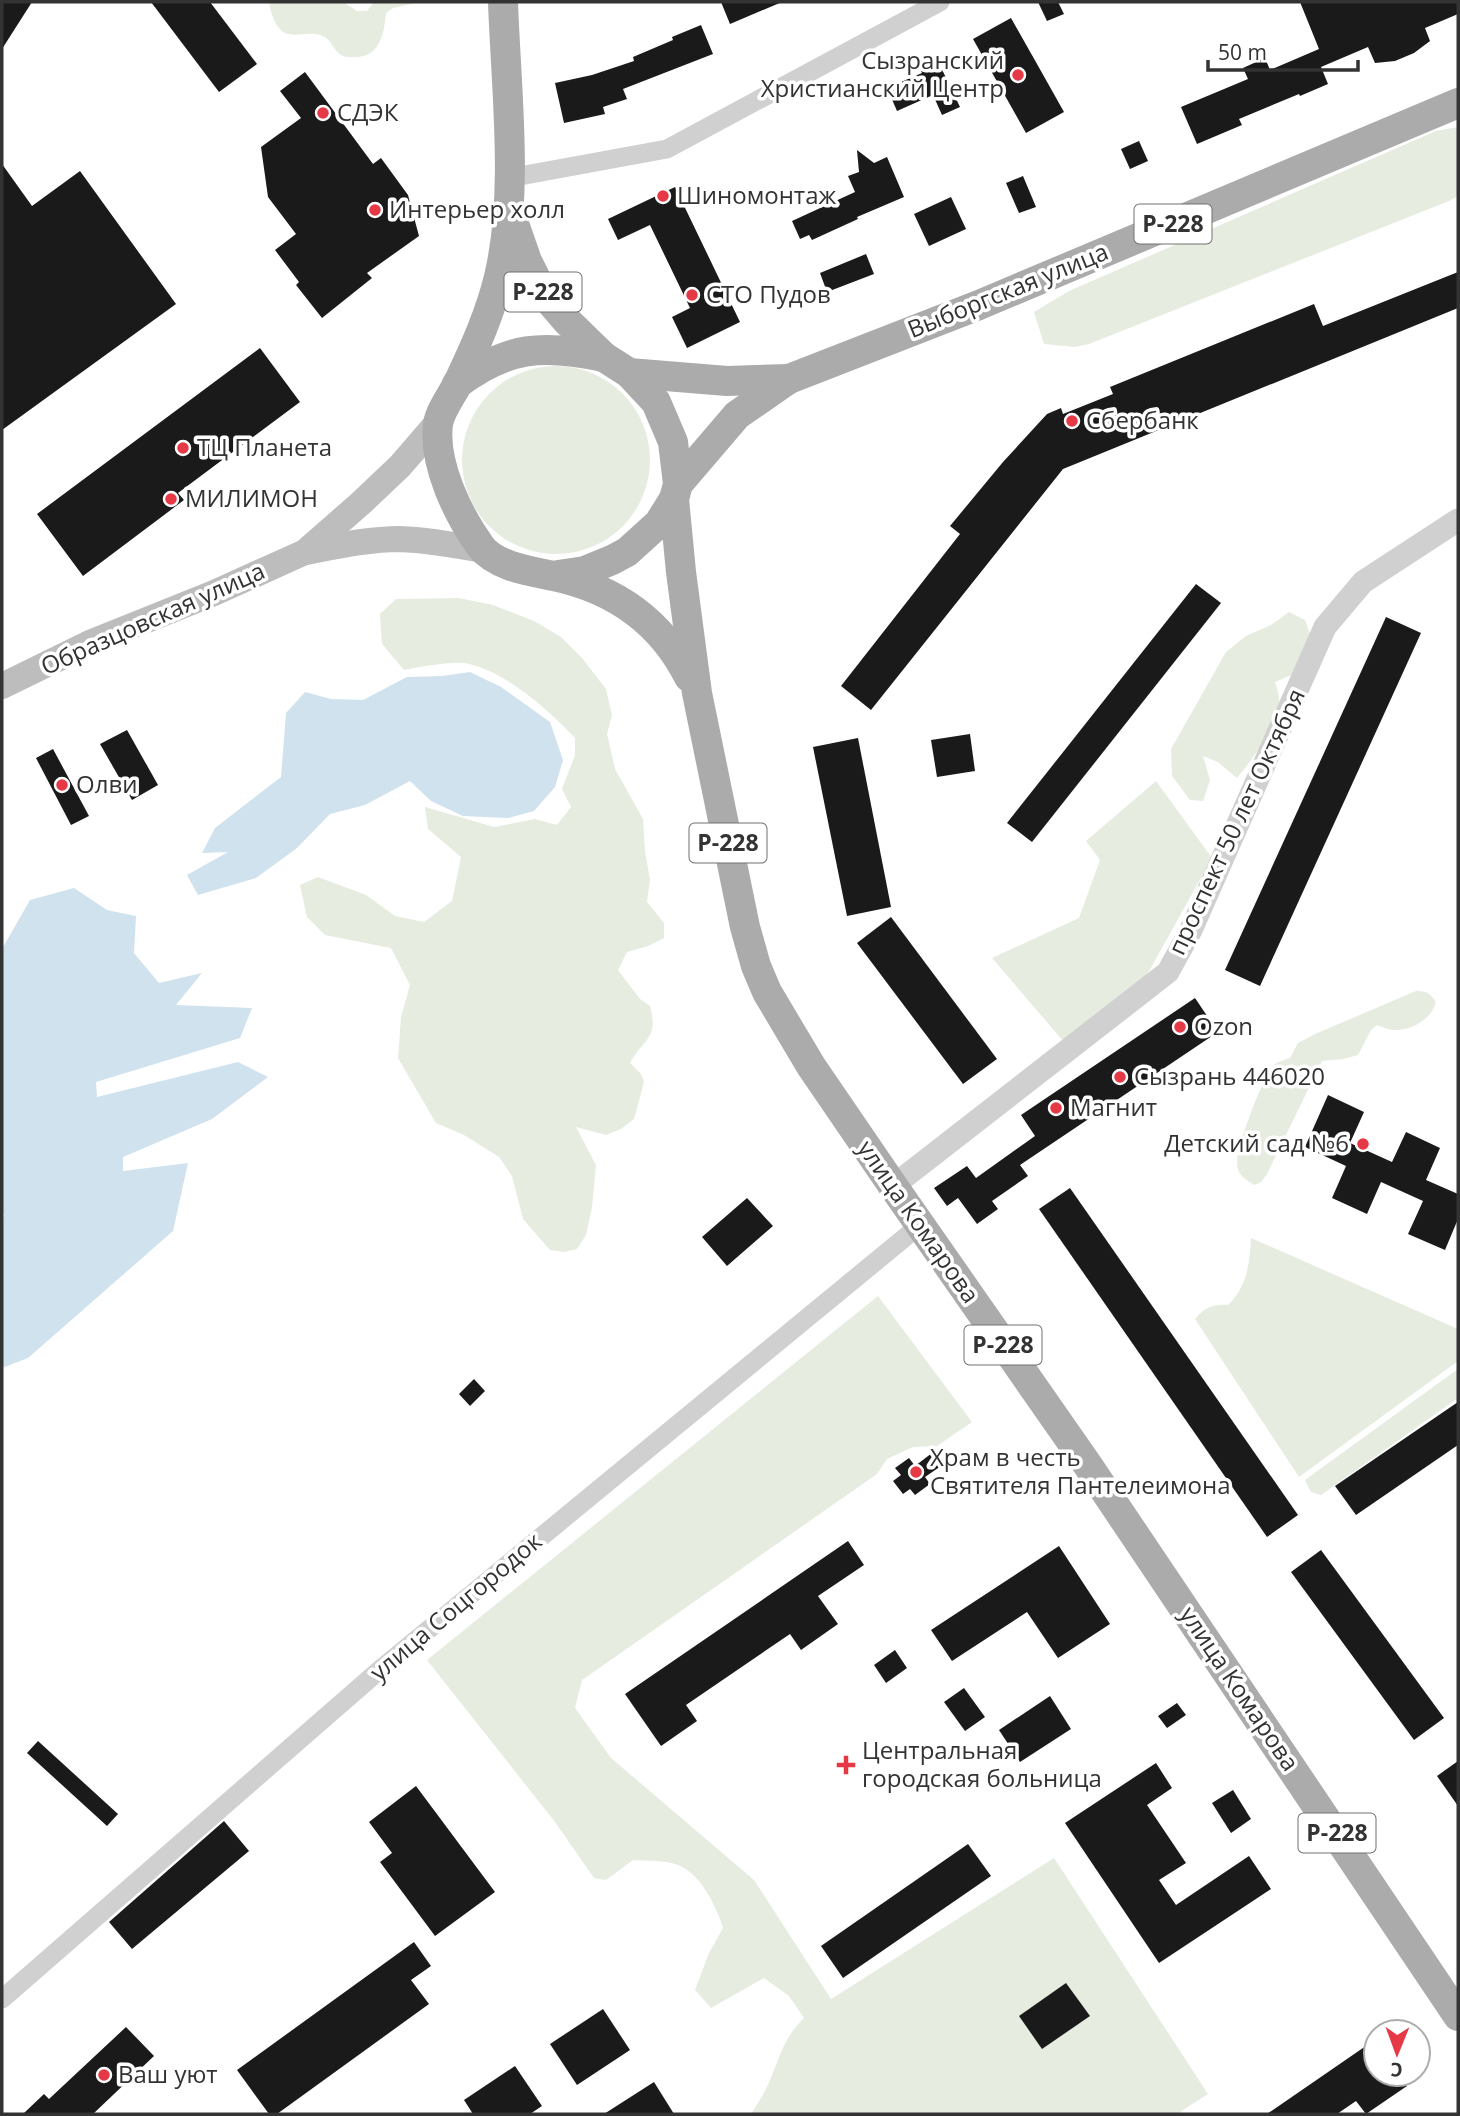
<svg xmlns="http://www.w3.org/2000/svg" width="1460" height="2116" font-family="'Open Sans',sans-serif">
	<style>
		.green { fill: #e6ecdf }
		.water { fill: #cfe2ee }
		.building { fill: #1a1a1a }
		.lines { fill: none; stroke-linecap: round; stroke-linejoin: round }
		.minor { stroke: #d0d0d0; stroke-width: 19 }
		.tertiary { stroke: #d0d0d0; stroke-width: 23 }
		.secondary { stroke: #bdbdbd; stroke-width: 26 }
		.primary { stroke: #ababab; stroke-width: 30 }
		.poi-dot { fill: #e63946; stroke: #fff; stroke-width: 2.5 }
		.labels { text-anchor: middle; stroke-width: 7; stroke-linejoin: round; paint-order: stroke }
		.shield { fill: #fff; stroke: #707070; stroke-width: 2 }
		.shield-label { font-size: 23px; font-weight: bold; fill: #333 }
		.poi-label { font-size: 24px; fill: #333; stroke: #fff; text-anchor: start }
		.street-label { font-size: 24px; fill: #333; stroke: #fff }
	</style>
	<rect width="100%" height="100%" fill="#fff"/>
	<g class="green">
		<path d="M 270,2 L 343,2 L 357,11 L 367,11 L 374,2 L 420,2 L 393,8 L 386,13 C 384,32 381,56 357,57 C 351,57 346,58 341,55 C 333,50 331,39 323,36 C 303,28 284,47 273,17 C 271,11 269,8 270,2 Z"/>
		<polygon points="1458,127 1458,196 1449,201 1089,344 1075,347 1044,344 1034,312 1069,291 1436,131"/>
		<circle cx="556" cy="460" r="94"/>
		<path d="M 459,598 L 493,605 L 534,621 L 561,637 L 582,658 L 606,689 L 612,715 L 607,734 L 615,769 L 643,819 L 645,851 L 650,880 L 647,902 L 664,923 L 664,938 L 648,946 L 627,952 L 618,970 L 640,999 L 650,1006 C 659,1040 644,1037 630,1063 L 641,1074 L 644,1082 L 634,1119 L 621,1129 L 606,1135 L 576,1127 L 596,1165 L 592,1207 L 586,1235 L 577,1249 L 564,1252 L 550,1250 L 523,1219 L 512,1176 L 499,1157 L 464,1135 L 436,1123 L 398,1058 L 401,1017 L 410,985 L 391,948 L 325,935 L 307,917 L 300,885 L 318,877 L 366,895 L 395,916 L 424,922 L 452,901 L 461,857 L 428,829 L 425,807 L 494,827 L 535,819 L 557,825 L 571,807 L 562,789 L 575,755 L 575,738 C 550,711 506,672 469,664 C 456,660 419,667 404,670 L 382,644 L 380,614 L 396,599 Z"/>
		<path d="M 1289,612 L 1305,620 L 1313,642 L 1298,672 L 1275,682 C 1277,688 1280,697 1279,704 C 1277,727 1251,761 1237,778 L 1218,762 L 1203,756 L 1210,780 L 1203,801 L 1190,800 L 1172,776 L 1171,749 L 1226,652 L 1246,636 L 1271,625 Z"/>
		<polygon points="1156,781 1212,858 1138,991 1064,1042 992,958 1079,918 1100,860 1086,841"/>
		<path d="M 1416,991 C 1427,991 1430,993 1436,1002 C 1432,1019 1411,1031 1394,1030 C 1389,1030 1383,1027 1377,1025 L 1371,1030 L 1358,1055 L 1343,1059 L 1322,1061 L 1267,1174 L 1261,1182 L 1254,1185 C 1246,1180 1238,1175 1237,1165 C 1236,1147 1262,1078 1275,1064 C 1279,1061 1285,1060 1290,1058 L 1298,1043 L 1315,1034 Z"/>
		<path d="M 1251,1238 L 1458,1329 L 1458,1361 L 1299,1477 L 1195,1319 C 1204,1308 1213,1304 1228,1305 C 1247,1287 1250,1263 1251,1238 Z"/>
		<path d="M 878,1296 L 972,1422 L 937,1446 L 913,1447 L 887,1459 L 877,1474 L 582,1680 L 575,1708 L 611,1758 L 754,1880 L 831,1999 L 1054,1858 L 1208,2094 L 1177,2114 L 751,2114 C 759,2102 767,2089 772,2075 C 781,2053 786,2035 804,2018 L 789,1996 L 764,1978 L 711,2008 L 695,1990 L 709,1953 L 723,1928 C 716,1906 701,1874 678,1865 C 666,1860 646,1861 633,1860 L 606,1880 L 594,1878 L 555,1822 L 427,1660 Z"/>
		<polygon points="1458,1369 1458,1398 1321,1495 1311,1492 1305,1480"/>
	</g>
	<g class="water">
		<polygon points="470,672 501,687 550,722 563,760 555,787 534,811 508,818 463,816 431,801 410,781 365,805 330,814 297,848 256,878 198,895 187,875 228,852 202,853 215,828 281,777 286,713 305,692 331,699 363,700 407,677 442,676"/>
		<polygon points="74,888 107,910 136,916 134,953 159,983 202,973 176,1005 252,1008 240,1038 96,1082 97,1097 238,1062 268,1077 212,1119 123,1157 123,1171 188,1163 173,1231 28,1358 2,1368 2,1218 4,1216 2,1210 2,949 30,900"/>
	</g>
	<g class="building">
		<polygon points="2,2 32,2 2,49"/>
		<polygon points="151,2 210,2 257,64 219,92"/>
		<polygon points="721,2 782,2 730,24"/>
		<polygon points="1038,2 1058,2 1064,14 1047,21"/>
		<polygon points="1300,2 1458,2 1458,14 1425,28 1430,41 1414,53 1395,61 1375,63 1368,47 1321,67 1328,84 1300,96 1299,94 1239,119 1242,125 1197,144 1181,107 1248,79 1243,68 1265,58 1270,70 1319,49"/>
		<polygon points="1011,18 1064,112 1026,133 973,39"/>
		<polygon points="701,25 713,54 623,89 627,99 603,107 605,114 564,123 555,83 592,75 634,61 633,57 673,40 672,37"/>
		<polygon points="937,59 960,107 942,115 933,95 897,111 887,88 922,73 919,67"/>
		<polygon points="305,72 373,164 381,158 408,195 419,236 367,273 372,278 322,318 296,285 299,282 275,250 296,234 268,197 261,147 301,118 280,91"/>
		<polygon points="1139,141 1148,161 1130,169 1121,149"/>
		<polygon points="857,150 874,163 887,157 904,197 857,217 858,219 812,240 809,235 800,239 792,221 855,192 848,176 859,172"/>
		<polygon points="2,164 32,206 80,171 176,304 2,430"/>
		<polygon points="1023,176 1036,207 1019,213 1006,183"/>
		<polygon points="675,187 740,322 687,348 672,317 690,308 650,225 618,240 608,219"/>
		<polygon points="951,197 966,229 929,246 914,214"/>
		<polygon points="866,254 874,274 827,292 820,273"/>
		<polygon points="1458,272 1458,308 1063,469 871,710 841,686 960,534 950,526 1003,462 1047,414 1061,408 1063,414 1113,394 1110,387 1314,304 1323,326"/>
		<polygon points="260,348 300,402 178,493 184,500 83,576 37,514"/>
		<polygon points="1196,584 1221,603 1032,842 1007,823"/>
		<polygon points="1386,617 1421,633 1260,986 1225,970"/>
		<polygon points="127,730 158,785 132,800 100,744"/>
		<polygon points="970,734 975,771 937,777 931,740"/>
		<polygon points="858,738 891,907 847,916 813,747"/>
		<polygon points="53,749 89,816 71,825 36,758"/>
		<polygon points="891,917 997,1059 963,1084 857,943"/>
		<polygon points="1195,998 1218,1032 1020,1165 1028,1176 992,1201 998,1209 977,1224 958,1198 947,1206 934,1188 967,1166 976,1178 1035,1136 1021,1115"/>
		<polygon points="1328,1095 1364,1112 1350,1143 1392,1162 1406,1132 1440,1148 1426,1180 1458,1194 1458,1219 1445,1250 1408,1234 1423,1201 1381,1182 1367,1214 1332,1198 1346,1166 1305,1147"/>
		<polygon points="1070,1188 1298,1515 1267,1537 1039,1209"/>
		<polygon points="747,1198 773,1226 727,1266 702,1237"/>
		<polygon points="474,1379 485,1391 470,1406 459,1394"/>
		<polygon points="1458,1402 1458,1445 1356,1515 1335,1486"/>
		<polygon points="932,1453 941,1466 925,1477 930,1484 915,1495 910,1489 903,1494 893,1481 901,1475 895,1468 909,1458 915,1466"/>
		<polygon points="848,1541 864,1565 818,1596 838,1624 801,1650 790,1634 686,1705 697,1721 661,1746 625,1694"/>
		<polygon points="1059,1546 1110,1624 1058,1658 1027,1612 952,1661 931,1630"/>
		<polygon points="1321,1550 1444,1718 1414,1740 1291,1572"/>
		<polygon points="895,1650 907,1668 886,1683 874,1665"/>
		<polygon points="964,1688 985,1717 965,1731 944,1702"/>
		<polygon points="1050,1696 1071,1729 1020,1762 999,1730"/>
		<polygon points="1177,1703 1186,1715 1167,1728 1158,1716"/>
		<polygon points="38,1741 118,1814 107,1826 27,1753"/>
		<polygon points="1458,1761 1458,1806 1437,1776"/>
		<polygon points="1156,1763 1172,1788 1147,1805 1186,1863 1159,1880 1176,1905 1249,1856 1271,1889 1159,1963 1065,1823"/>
		<polygon points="416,1786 495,1892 435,1936 380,1862 392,1853 369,1822"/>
		<polygon points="1233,1790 1251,1819 1231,1833 1212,1803"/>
		<polygon points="224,1821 249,1851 132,1949 109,1922"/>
		<polygon points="968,1844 991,1876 843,1978 821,1946"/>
		<polygon points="414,1942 431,1966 411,1980 429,2004 277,2114 269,2114 237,2070"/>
		<polygon points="1066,1983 1090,2016 1042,2049 1019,2016"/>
		<polygon points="603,2009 630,2050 577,2085 550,2044"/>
		<polygon points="126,2027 154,2056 93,2114 23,2114 44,2094 49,2099"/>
		<polygon points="1376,2039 1376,2074 1398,2074 1407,2086 1366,2114 1356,2101 1337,2114 1267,2114"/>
		<polygon points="515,2066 542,2106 530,2114 473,2114 464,2100"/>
		<polygon points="654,2082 674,2114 604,2114"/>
	</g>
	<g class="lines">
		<g class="minor">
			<polyline points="509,178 667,149 940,2"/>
			<polyline points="2,1999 383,1667 920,1225"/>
		</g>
		<polyline class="tertiary" points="893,1186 1168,972 1191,930 1325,627 1363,582 1458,520"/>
		<g class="secondary">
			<path d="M 306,552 C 337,546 369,539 400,539 C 428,540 456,545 483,550"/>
			<polyline points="2,686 92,642 214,593 305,552 361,503 400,466 438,422"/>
		</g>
		<g class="primary">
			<path d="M 503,2 C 506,90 519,192 499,277 C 490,314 475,347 459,381 C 453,394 440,410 438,424 C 433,464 458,515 481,547 C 497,567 531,571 554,576 C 615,589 661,621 689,677"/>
			<polyline points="511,215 527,261 543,293 567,321 604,357 629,373 656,402 673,442 678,484 674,499 659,523 627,552 612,560 585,571 558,575"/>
			<polyline points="629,373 727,381 789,379"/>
			<path d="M 457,384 C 508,346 543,344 604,357"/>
			<polyline points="678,484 737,415 789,379 979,305 1458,103"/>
			<polyline points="674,499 681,572 697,693 745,927 756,966 767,992 811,1066 893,1186 1087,1464 1458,2016"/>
		</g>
	</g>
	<g class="poi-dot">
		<circle cx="1018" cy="75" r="7"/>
		<circle cx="323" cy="113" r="7"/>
		<circle cx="663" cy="196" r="7"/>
		<circle cx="375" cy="210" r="7"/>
		<circle cx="692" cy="295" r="7"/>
		<circle cx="1072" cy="421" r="7"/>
		<circle cx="183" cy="448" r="7"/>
		<circle cx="171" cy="499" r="7"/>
		<circle cx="62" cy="785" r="7"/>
		<circle cx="1180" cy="1027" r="7"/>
		<circle cx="1120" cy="1077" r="7"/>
		<circle cx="1056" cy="1108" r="7"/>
		<circle cx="1363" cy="1144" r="7"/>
		<circle cx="916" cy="1472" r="7"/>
		<path d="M842.5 1754.5h7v7h7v7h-7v7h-7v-7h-7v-7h7z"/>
		<circle cx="104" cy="2075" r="7"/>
	</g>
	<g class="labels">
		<g class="shield">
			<rect x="1134.5" y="204.5" width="77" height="39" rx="5"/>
			<rect x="504.5" y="272.5" width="77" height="39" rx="5"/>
			<rect x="689.5" y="823.5" width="77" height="39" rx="5"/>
			<rect x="964.5" y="1325.5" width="77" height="39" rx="5"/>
			<rect x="1298.5" y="1813.5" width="77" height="39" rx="5"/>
		</g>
		<g class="shield-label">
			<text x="1173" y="232">Р-228</text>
			<text x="543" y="300">Р-228</text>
			<text x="728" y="851">Р-228</text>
			<text x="1003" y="1353">Р-228</text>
			<text x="1337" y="1841">Р-228</text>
		</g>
		<g class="poi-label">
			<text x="1004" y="69" text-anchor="end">Сызранский<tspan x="1004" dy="28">Христианский Центр</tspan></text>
			<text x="337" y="121">СДЭК</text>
			<text x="677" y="204">Шиномонтаж</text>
			<text x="389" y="218">Интерьер холл</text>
			<text x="706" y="303">СТО Пудов</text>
			<text x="1086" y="429">Сбербанк</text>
			<text x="197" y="456">ТЦ Планета</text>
			<text x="185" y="507">МИЛИМОН</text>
			<text x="76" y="793">Олви</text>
			<text x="1194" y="1035">Ozon</text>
			<text x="1134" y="1085">Сызрань 446020</text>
			<text x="1070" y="1116">Магнит</text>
			<text x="1349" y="1152" text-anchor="end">Детский сад №6</text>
			<text x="930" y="1466">Храм в честь<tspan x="930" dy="28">Святителя Пантелеимона</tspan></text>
			<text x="862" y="1759">Центральная<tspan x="862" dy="28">городская больница</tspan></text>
			<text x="118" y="2083">Ваш уют</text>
		</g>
		<g class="street-label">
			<text transform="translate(1008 291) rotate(-22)" y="8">Выборгская улица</text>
			<text transform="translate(153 619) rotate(-24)" y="8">Образцовская улица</text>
			<text transform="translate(1237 822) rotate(-65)" y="8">проспект 50 лет Октября</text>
			<text transform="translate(918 1222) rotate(55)" y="8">улица Комарова</text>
			<text transform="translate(456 1607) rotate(-40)" y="8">улица Соцгородок</text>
			<text transform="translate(1239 1689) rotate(56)" y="8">улица Комарова</text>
		</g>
	</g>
	<rect width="1460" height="2116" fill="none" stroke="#333333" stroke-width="7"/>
	<g transform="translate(1397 2053) rotate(181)"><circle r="33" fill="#ffffff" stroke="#adadad" stroke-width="2"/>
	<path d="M0-5L12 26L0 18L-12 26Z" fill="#e63946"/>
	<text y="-10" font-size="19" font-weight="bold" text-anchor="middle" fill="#333333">С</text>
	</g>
	<path d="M1208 60v10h150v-10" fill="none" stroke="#333333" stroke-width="3.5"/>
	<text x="1218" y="60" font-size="21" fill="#333333" stroke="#ffffff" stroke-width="5" paint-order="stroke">50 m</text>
</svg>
